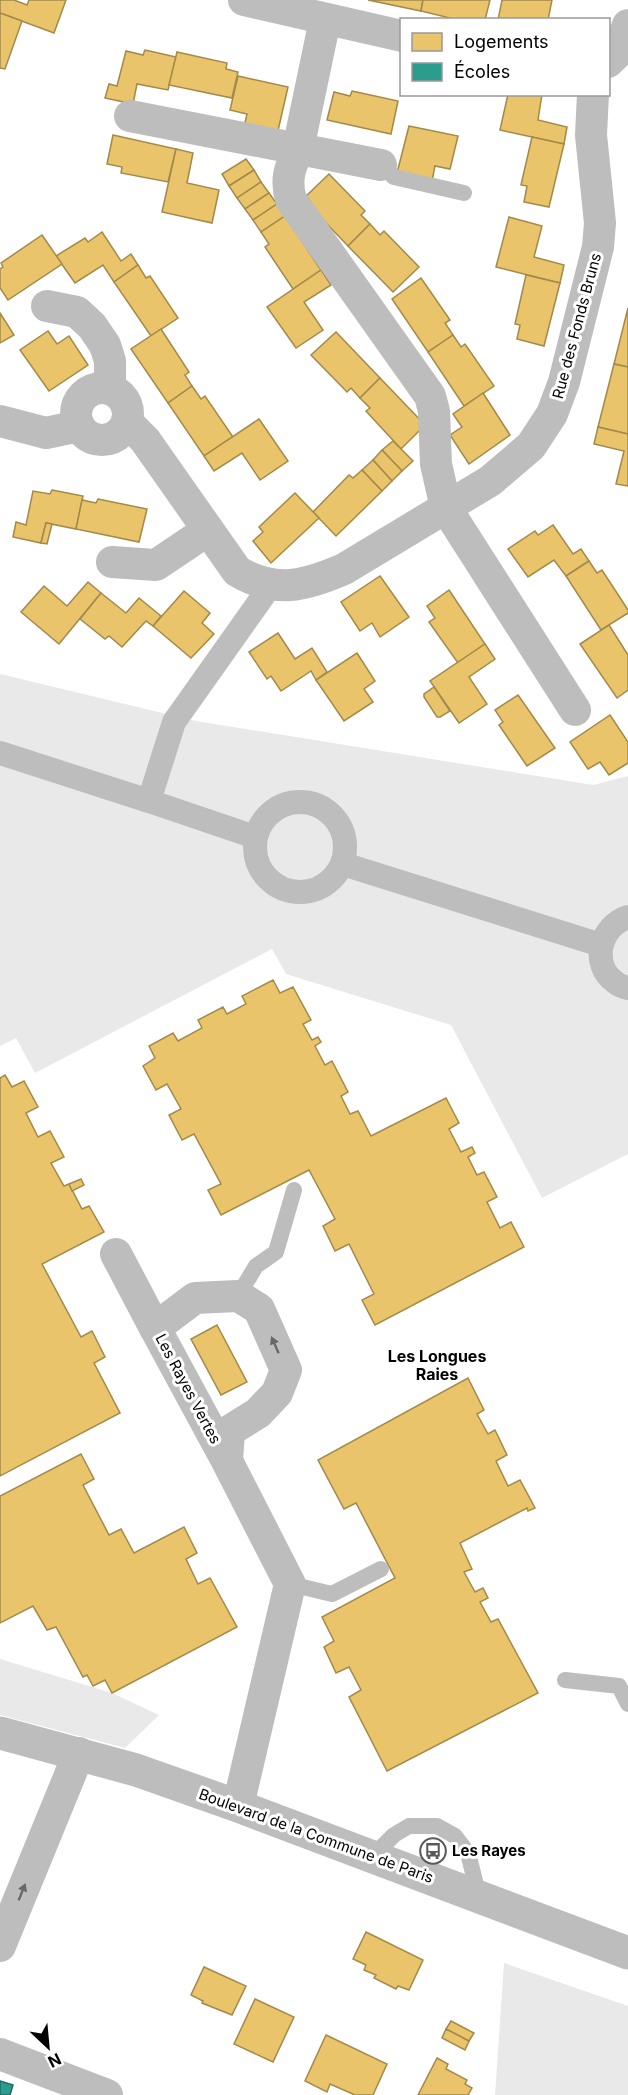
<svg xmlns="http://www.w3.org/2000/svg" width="628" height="2095" font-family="Inter,sans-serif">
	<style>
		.green { fill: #e9e9e9 }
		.homes { fill: #e9c46a; stroke: #a3894a; stroke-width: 1.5 }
		.schools { fill: #2a9d8f; stroke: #1d6e64; stroke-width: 1.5 }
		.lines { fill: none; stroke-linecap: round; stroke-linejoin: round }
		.service { stroke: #bdbdbd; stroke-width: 16 }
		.pedestrian { stroke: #bdbdbd; stroke-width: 24 }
		.minor { stroke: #bdbdbd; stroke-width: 32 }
		.tertiary { stroke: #bdbdbd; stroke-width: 33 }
		.oneway { fill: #686868 }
		.labels { text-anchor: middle; stroke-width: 6; stroke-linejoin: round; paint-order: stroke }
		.street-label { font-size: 15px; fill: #000; stroke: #fff }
		.poi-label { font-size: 15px; font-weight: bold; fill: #000; stroke: #fff; text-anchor: start }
		.neighbourhood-label { font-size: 16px; font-weight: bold; fill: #000; stroke: #fff }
	</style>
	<rect width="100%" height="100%" fill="#fff"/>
	<g class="green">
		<polygon points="0,674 196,721 593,785 628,776 628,1154 542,1198 451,1025 286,974 272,949 35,1073 16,1038 0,1046"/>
		<polygon points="0,1659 112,1693 159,1715 125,1748 0,1715"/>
		<polygon points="504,1963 628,2006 628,2095 495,2095"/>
	</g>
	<g class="homes">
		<polygon points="0,0 14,0 27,5 29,0 66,0 54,33 0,13"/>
		<polygon points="368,0 423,0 421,11"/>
		<polygon points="423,0 490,0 485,20 458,20 421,11"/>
		<polygon points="502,0 552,0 548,20 498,20"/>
		<polygon points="0,13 22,21 5,69 0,68"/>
		<polygon points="145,50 176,57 168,90 137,84 133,104 105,98 109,84 117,86 126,51 143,55"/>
		<polygon points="177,52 227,63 226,69 238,72 232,98 169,85"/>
		<polygon points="238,76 288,87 277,135 244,127 247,114 230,110"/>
		<polygon points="352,91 398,101 391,134 327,120 334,92 350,96"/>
		<polygon points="508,94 542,94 538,120 567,127 564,144 500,130"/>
		<polygon points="409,126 458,136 450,169 435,166 432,181 397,173"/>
		<polygon points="113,135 176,149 168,182 121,173 122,167 107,164"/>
		<polygon points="532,137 564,144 549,207 524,202 527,186 521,185"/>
		<polygon points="176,149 193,153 187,183 219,190 212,223 162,212"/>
		<polygon points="246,159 254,170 229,186 222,174"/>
		<polygon points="254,170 261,182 237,198 229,186"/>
		<polygon points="329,174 365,211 361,215 370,224 348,246 303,199"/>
		<polygon points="261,182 269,193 245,209 237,198"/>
		<polygon points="269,193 277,204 253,220 245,209"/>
		<polygon points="277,204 285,216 261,232 253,220"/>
		<polygon points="285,216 321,270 293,289 265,247 269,244 261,232"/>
		<polygon points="509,217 542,226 534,257 564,265 560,283 496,267"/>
		<polygon points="370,224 380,235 384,231 419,267 393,292 348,246"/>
		<polygon points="102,232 121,261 131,254 138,265 114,282 103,265 75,283 56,256 85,238 88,242"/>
		<polygon points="42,235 62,264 8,300 0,288 0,269 3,267 1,263"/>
		<polygon points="138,265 146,278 150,276 178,318 151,336 114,282"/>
		<polygon points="321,270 331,285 304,302 323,330 296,348 267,307"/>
		<polygon points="526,275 560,283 544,346 517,339 520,325 515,324"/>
		<polygon points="421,278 450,320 445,323 453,335 428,352 392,299"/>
		<polygon points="628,308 628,367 614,364"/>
		<polygon points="0,313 14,335 0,343"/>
		<polygon points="161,329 189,372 185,375 192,386 168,403 131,349"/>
		<polygon points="48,331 57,344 69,336 88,365 49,391 20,350"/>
		<polygon points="336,332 380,378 360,398 351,388 347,392 311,355"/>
		<polygon points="453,335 461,347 465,344 494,386 464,406 428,352"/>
		<polygon points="614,364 628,367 628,434 598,427"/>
		<polygon points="380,378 425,425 401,449 366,411 370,408 360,398"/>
		<polygon points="192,386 201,399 205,396 233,437 204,456 168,403"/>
		<polygon points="483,393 510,435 469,464 450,435 462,427 453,414"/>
		<polygon points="259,419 288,461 260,480 242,453 214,471 204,456"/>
		<polygon points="598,427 628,434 628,486 616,484 624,451 594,444"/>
		<polygon points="393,441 413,461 402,471 382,450"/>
		<polygon points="382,450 402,471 392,481 373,460"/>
		<polygon points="373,460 392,481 382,491 362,470"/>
		<polygon points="362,470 382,491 336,536 313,512 349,475 353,478"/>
		<polygon points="52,490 83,496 76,529 46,523 41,543 13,537 16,522 26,525 33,491 50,494"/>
		<polygon points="295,493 319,518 271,563 253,541 263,532 259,527"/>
		<polygon points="98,499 147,509 139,542 76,529 82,500 96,503"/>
		<polygon points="46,523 52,524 47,544 41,543"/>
		<polygon points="553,525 573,554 581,549 589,561 566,576 554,560 528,577 508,549 535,531 538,535"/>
		<polygon points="589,561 597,573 602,570 628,610 628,613 601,630 566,576"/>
		<polygon points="380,576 409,617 380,637 372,623 360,631 341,602"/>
		<polygon points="88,582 101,593 59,644 21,612 44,586 67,606"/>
		<polygon points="449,590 485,644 458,663 429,622 435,618 427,606"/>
		<polygon points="184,591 210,613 202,623 214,634 191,658 153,626"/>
		<polygon points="101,593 126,613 139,598 161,616 153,626 146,621 122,647 109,636 105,639 80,619"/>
		<polygon points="609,625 628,655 628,690 617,698 580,644"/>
		<polygon points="278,633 295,659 312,648 327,672 316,680 311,671 281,691 271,676 267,679 249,652"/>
		<polygon points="485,644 495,659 469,677 487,704 459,723 430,681"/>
		<polygon points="357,653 375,681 364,689 373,702 344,721 316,680"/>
		<polygon points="434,687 450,711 440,717 437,717 424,697 424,694"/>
		<polygon points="518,695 555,748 527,766 499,725 503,722 495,710"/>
		<polygon points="610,715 628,742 628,763 609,775 600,762 588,769 570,742"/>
		<polygon points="273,980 280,993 293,987 311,1020 303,1024 312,1040 318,1037 321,1042 315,1046 325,1065 332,1061 348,1092 341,1096 350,1114 358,1111 371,1136 446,1098 459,1123 449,1129 461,1152 472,1147 475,1153 468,1157 477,1175 484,1172 497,1197 487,1202 500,1228 511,1222 524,1247 375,1325 362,1300 374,1294 349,1244 335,1251 323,1226 335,1219 309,1170 221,1215 208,1190 221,1184 194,1134 182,1140 169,1115 181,1109 167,1084 156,1090 143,1066 155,1058 149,1046 173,1033 178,1041 202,1028 198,1020 223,1007 227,1014 246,1004 242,996"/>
		<polygon points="5,1075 12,1087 24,1081 38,1107 26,1113 38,1137 50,1131 64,1157 51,1163 64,1186 69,1184 82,1209 89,1206 104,1232 42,1264 81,1337 92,1331 105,1357 94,1363 120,1413 0,1476 0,1078"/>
		<polygon points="81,1179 84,1185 72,1191 69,1184"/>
		<polygon points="217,1325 247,1382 221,1395 191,1339"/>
		<polygon points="468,1378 484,1410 477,1414 488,1434 495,1430 507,1455 496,1461 508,1486 520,1480 535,1508 528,1511 527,1508 460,1543 472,1569 464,1572 475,1592 483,1588 488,1598 480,1602 491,1622 498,1619 538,1693 387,1771 349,1697 361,1690 349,1667 336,1673 324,1647 334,1641 322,1617 395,1578 356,1503 344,1509 318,1460"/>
		<polygon points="81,1454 94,1479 83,1485 109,1535 121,1529 134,1553 184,1527 197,1553 186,1559 198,1584 210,1578 237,1627 112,1693 105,1680 93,1686 87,1675 83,1677 56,1627 47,1630 33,1606 0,1623 0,1496"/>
		<polygon points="426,1845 444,1852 442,1860 423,1853"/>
		<polygon points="366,1932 423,1960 409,1990 398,1986 396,1989 374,1978 376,1975 364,1970 366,1965 353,1959"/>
		<polygon points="204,1967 246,1986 232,2015 202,2003 203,2001 191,1995"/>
		<polygon points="255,1999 294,2017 273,2062 234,2044"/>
		<polygon points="451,2021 474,2033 469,2041 446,2029"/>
		<polygon points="446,2029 469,2041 465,2050 442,2038"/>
		<polygon points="326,2035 387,2064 373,2095 355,2095 330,2084 327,2092 305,2081"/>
		<polygon points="437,2058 448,2064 446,2069 467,2080 465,2084 472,2088 468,2095 418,2095"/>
	</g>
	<polygon class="schools" points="0,2081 13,2085 10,2095 0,2095"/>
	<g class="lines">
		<g class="service">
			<polyline points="381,165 394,177 464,193"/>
			<polyline points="238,1296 256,1266 276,1252 294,1190"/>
			<polyline points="290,1584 332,1594 381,1569"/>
			<polyline points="565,1680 619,1686 628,1704"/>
			<polyline points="372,1857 394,1835 409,1826 437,1826 455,1836 468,1853 479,1897"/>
		</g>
		<g class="pedestrian">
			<polyline points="0,753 149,801"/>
			<circle cx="300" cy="847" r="45"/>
			<polyline points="255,837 149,801 174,722 271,585"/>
			<polyline points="343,864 601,945"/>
			<path d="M 628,917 C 600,926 590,964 615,982 C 618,985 624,987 628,988"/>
		</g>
		<g class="minor">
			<polyline points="244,0 402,36"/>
			<path d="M 325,20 L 298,149 C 290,168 285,179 291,200 L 430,396 L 434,411 L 436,464 L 446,508 L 575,710"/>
			<polyline points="608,62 618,52 628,25"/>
			<polyline points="130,116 381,165"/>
			<polyline points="47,306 77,312 92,326 105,345 110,361 110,389"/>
			<circle cx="102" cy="414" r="26"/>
			<polyline points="0,421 46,433 79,426"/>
			<path d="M 127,422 L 145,440 L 237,571 C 275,594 305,586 344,569 L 490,481 L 531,446 L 552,414 L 564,382 L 598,247 L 600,223 L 591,135 L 593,94"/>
			<polyline points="112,562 156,565 208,530"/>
			<polyline points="116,1254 155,1328"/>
			<polyline points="227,1461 155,1328 195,1298 238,1296 259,1309 286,1370 277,1393 258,1413 229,1431 227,1461 290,1584 238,1806"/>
			<polyline points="0,1946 79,1753"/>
			<polyline points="0,2054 107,2095"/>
		</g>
		<polyline class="tertiary" points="0,1733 136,1770 238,1806 628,1953"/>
	</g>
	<defs><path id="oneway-solid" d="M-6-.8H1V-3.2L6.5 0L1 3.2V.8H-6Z" transform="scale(1.5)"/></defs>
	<g class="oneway">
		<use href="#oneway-solid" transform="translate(275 1345) rotate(-114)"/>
		<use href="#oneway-solid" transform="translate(22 1892) rotate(-68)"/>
	</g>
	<defs>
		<g id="bus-ring" transform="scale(1.35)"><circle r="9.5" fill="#fff" stroke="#595959" stroke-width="1.5"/><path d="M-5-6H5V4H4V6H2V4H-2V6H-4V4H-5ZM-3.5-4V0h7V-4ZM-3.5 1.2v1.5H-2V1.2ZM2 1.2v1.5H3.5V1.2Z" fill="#595959"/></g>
	</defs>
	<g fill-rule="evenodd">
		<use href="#bus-ring" x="433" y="1851"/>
	</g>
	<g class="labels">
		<g class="street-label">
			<text transform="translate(577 326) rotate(-75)" y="5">Rue des Fonds Bruns</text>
			<text transform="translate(188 1389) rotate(62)" y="5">Les Rayes Vertes</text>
			<text transform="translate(316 1836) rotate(20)" y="5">Boulevard de la Commune de Paris</text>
		</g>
		<g class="poi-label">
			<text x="452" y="1856">Les Rayes</text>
		</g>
		<g class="neighbourhood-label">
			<text x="437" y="1362">Les Longues<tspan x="437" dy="18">Raies</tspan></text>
		</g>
	</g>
	<rect x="400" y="18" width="210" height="78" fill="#ffffff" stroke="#999999" stroke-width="1.5"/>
	<rect x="412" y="33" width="30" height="18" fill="#e9c46a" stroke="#999999" stroke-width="1.5"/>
	<text x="454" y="48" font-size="18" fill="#000000">Logements</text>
	<rect x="412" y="63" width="30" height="18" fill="#2a9d8f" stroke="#999999" stroke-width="1.5"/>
	<text x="454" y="78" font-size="18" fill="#000000">Écoles</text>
	<g transform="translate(48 2047) rotate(154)" stroke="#ffffff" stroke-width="4.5" paint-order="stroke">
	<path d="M0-4.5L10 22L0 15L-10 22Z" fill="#000000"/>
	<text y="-9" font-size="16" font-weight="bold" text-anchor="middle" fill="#000000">N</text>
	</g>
</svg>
